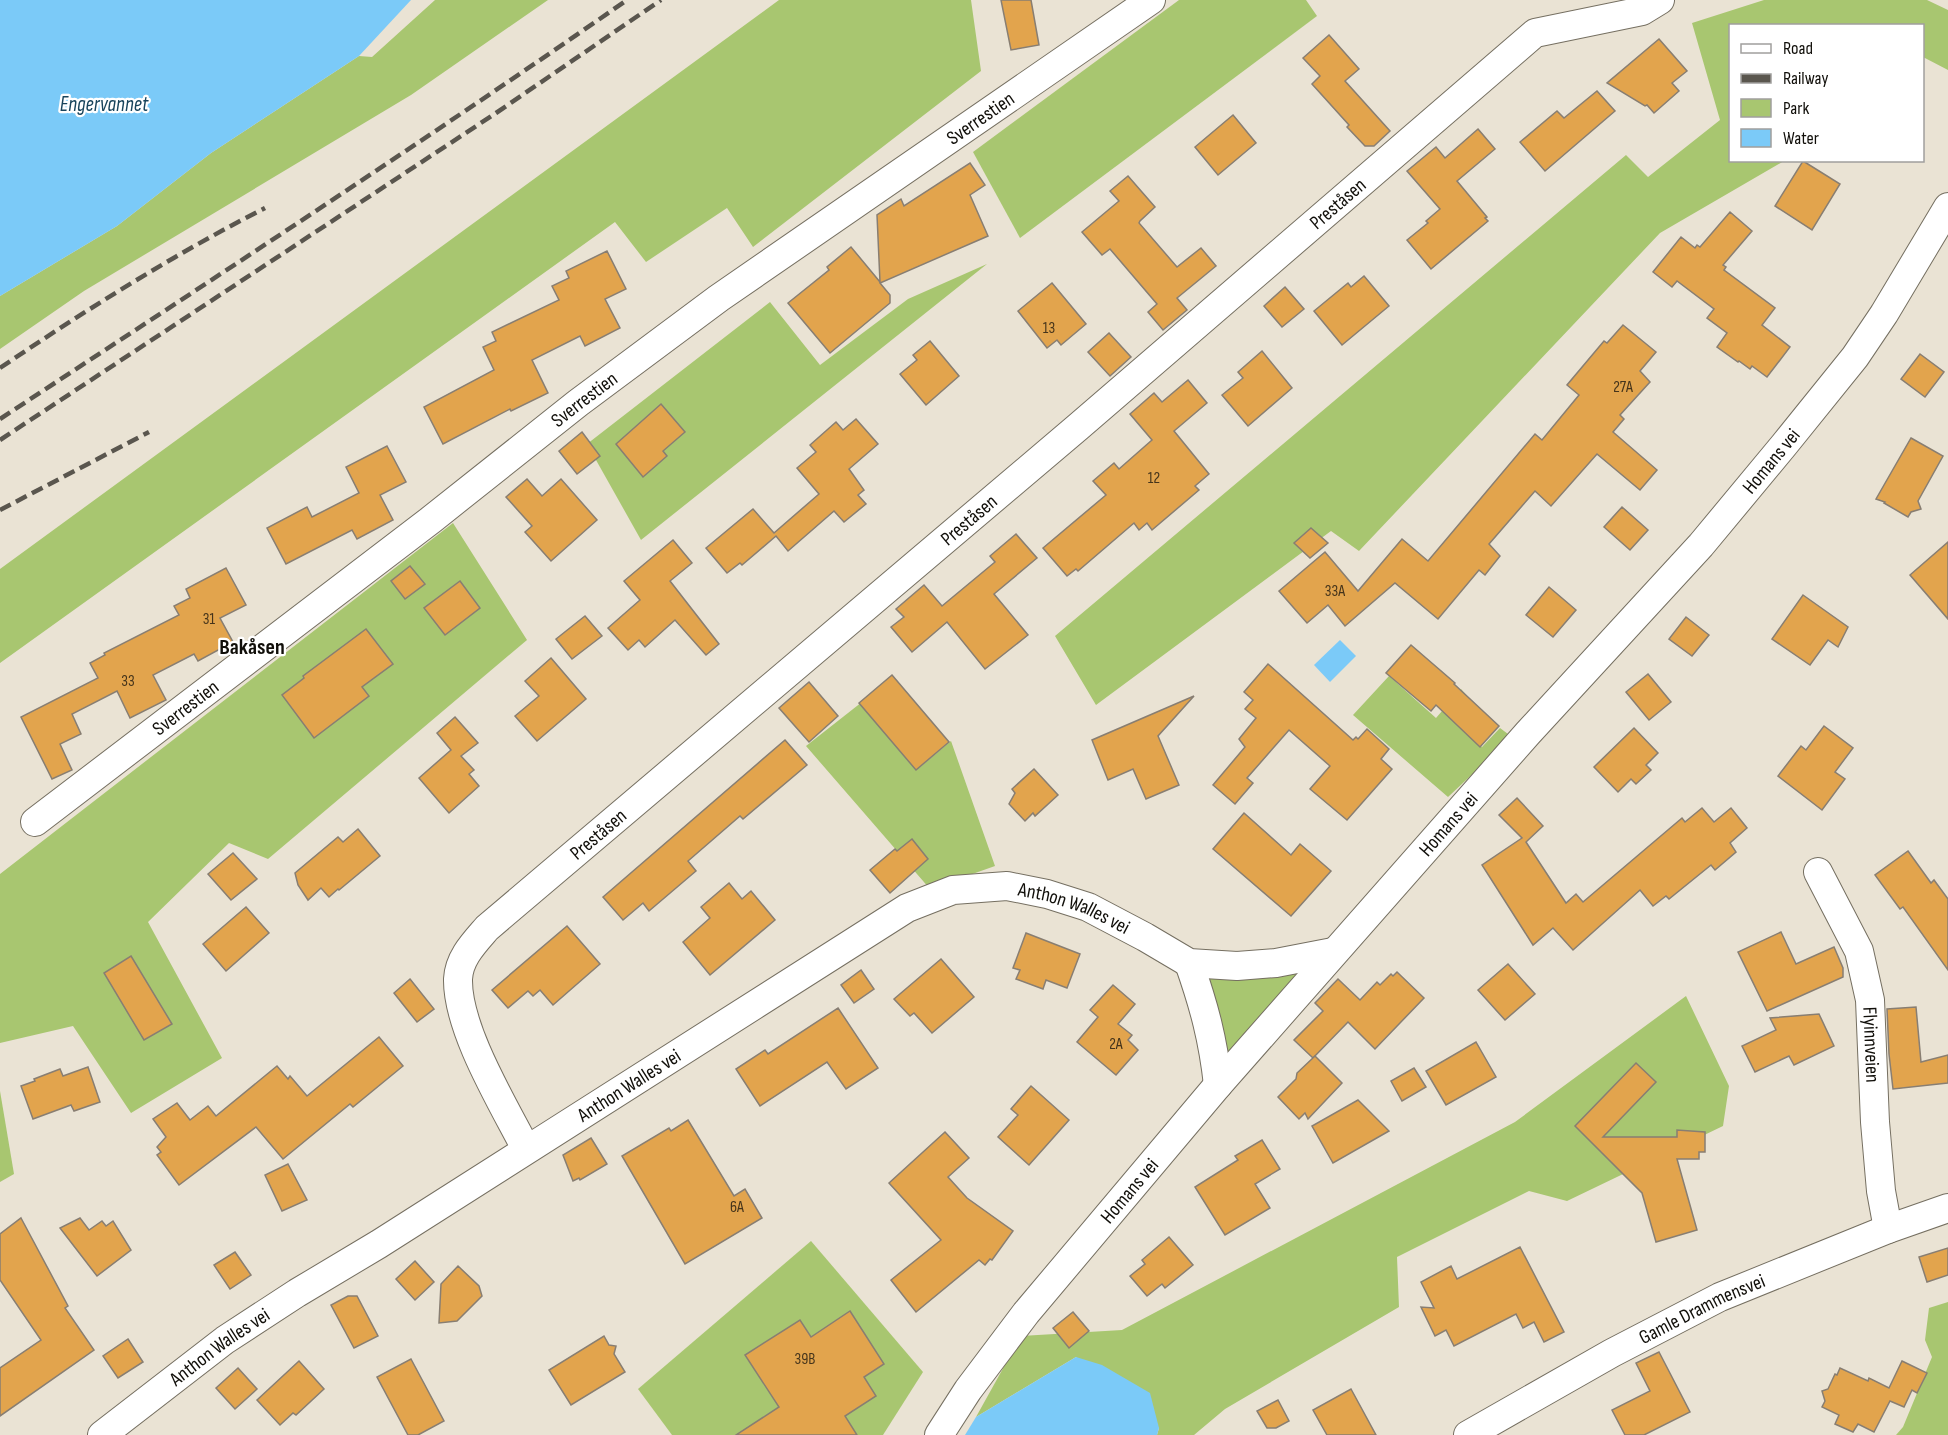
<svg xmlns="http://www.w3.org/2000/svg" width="1948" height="1435" font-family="'Sofia Sans Condensed',sans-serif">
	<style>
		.green { fill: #a8c670 }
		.water { fill: #7bcaf8 }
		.building { fill: #e2a44d; stroke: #887e72; stroke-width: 1.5 }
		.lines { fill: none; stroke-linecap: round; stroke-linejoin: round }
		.minor-casing { stroke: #756f61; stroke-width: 30 }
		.minor { stroke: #fff; stroke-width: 28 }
		.rail { stroke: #5a564e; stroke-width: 4.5; stroke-dasharray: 12 6; stroke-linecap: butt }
		.labels { text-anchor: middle; stroke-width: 4.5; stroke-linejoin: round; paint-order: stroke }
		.number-label { font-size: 16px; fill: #45341b }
		.street-label { font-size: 20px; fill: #110f0a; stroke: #fff }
		.water-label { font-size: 21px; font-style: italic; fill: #18445c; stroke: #fff }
		.quarter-label { font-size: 22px; font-weight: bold; fill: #110f0a; stroke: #fff }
	</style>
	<rect width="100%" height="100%" fill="#eae3d4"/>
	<g class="green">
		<polygon points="435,0 548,0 411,95 84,291 0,349 0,296 117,226 211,153 359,56 372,57"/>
		<polygon points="779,0 971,0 981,71 753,247 727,208 646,262 615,222 0,663 0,569"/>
		<polygon points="1179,0 1306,0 1317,16 1020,238 973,152"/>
		<polygon points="1764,0 1927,0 1948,10 1948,70 1923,57 1922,26 1730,26 1730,160 1784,161 1660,233 1359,551 1331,531 1096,705 1055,636 1626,155 1648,177 1720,120 1692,23"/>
		<polygon points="987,264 641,540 587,444 770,302 820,365 908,299"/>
		<polygon points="453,523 527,640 268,859 229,843 148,922 222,1058 131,1113 73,1026 0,1043 0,874"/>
		<polygon points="1389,676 1436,718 1461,689 1476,706 1458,725 1482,747 1500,728 1512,737 1448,797 1353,715"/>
		<polygon points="862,702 919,768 951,741 995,866 930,889 806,746"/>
		<polygon points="1309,972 1226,1062 1209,979"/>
		<polygon points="1686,996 1729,1086 1723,1126 1567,1201 1529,1191 1397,1257 1399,1307 1225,1409 1194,1435 1157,1435 1159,1428 1076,1357 976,1417 1021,1336 1122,1330 1515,1122"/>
		<polygon points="0,1091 14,1174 0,1182"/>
		<polygon points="811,1241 923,1372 883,1435 672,1435 638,1389"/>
		<polygon points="1948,1302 1948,1435 1896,1435 1903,1427 1932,1357 1925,1340 1929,1308"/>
	</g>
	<g class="water">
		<polygon points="0,0 411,0 359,56 211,153 117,226 0,296"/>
		<polygon points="1340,640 1356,656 1330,682 1314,665"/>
		<polygon points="1076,1357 1102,1365 1150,1393 1159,1428 1157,1435 965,1435 976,1417"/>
	</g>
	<g class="building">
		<polygon points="1001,0 1031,0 1039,45 1011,50"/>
		<polygon points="1329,35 1359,69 1345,81 1390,131 1374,146 1365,146 1347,127 1349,125 1312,84 1320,76 1303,58"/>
		<polygon points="1659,39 1687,71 1672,83 1679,91 1654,113 1647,105 1645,106 1607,83"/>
		<polygon points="1597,91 1615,111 1545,171 1520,142 1557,111 1564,118"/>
		<polygon points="1233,115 1256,143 1218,175 1195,147"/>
		<polygon points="1478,129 1495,149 1457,181 1487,217 1485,218 1488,221 1431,269 1407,240 1428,223 1426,221 1440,209 1407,171 1436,147 1445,158"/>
		<polygon points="1803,161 1840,184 1812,230 1775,206"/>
		<polygon points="970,163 985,185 970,195 988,236 880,283 890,295 890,303 830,353 788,303 829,270 827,267 851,247 880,282 877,215 901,199 904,206"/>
		<polygon points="1128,176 1155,207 1140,221 1139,223 1177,267 1201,248 1216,266 1177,298 1187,310 1163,330 1148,312 1157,304 1110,249 1102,255 1082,232 1119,201 1110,191"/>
		<polygon points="1730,212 1752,231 1723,265 1726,267 1724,270 1775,308 1762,325 1790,347 1767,377 1752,366 1750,369 1739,361 1738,362 1717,347 1727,333 1707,318 1714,309 1677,281 1672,287 1653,272 1681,237 1695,248 1697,245 1700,247"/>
		<polygon points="607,251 626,289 605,299 620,328 585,346 580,336 532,360 548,393 511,411 510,409 443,444 424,407 494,370 483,347 496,341 492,332 559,300 552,286 569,278 566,271"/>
		<polygon points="1364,276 1389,306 1342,345 1314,311 1348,283 1351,287"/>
		<polygon points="1052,283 1086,324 1061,345 1057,340 1047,348 1018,311"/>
		<polygon points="1285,287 1304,309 1282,327 1264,306"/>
		<polygon points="1623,325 1656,352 1640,371 1650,382 1620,415 1624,419 1613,432 1657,470 1640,490 1597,454 1551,506 1535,491 1489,544 1500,556 1485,575 1479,570 1438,619 1395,583 1345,626 1328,605 1307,623 1279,591 1325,552 1358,591 1402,539 1428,561 1535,434 1542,440 1579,395 1567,385 1604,341 1607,343"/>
		<polygon points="1109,333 1131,357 1110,376 1088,352"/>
		<polygon points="930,341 959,376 926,405 900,374 917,360 913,355"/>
		<polygon points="1262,351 1292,388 1248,426 1222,395 1243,378 1238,372"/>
		<polygon points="1920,354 1944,372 1925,397 1901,379"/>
		<polygon points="1188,380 1207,403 1174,431 1209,474 1195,486 1199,490 1152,530 1147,523 1139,530 1134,523 1078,571 1076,569 1067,576 1043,548 1106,495 1093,481 1114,463 1119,469 1152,440 1130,414 1154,393 1162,402"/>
		<polygon points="661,404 685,432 663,451 667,456 643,477 616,444"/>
		<polygon points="856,419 878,444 849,469 864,490 858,495 866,504 844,522 834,511 788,551 776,536 742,565 740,563 727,573 706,548 753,509 774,533 819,494 797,468 816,452 810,445 836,422 843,430"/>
		<polygon points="582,432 600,456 577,474 559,451"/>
		<polygon points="1911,438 1943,456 1918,501 1921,509 1911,512 1908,517 1884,503 1885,502 1876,499"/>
		<polygon points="387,446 406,482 380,495 393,520 357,539 352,530 286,564 267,528 307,507 312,517 359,493 346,467"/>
		<polygon points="527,479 542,496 561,479 597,520 551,561 525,532 532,526 506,497"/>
		<polygon points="1622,507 1648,530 1630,550 1604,527"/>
		<polygon points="1311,528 1328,543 1310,558 1294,543"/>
		<polygon points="1016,534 1037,558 994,594 1028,635 985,669 947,622 912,652 891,627 904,617 896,609 924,585 942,606 995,562 990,556"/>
		<polygon points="673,540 692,563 670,581 719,644 706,655 675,620 645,647 639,640 628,650 608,628 640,600 624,581"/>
		<polygon points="1948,542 1948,619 1910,575"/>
		<polygon points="410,566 425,584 405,599 391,581"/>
		<polygon points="226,568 246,605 220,618 233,642 198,661 194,654 153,675 166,700 130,718 117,691 72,714 81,734 60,744 72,770 52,779 21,717 98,678 90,663 105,655 104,653 179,615 174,606 190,598 186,589"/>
		<polygon points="460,581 480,608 445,635 424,608"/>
		<polygon points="1549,587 1576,610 1553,637 1526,615"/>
		<polygon points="1803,595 1848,627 1838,647 1828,640 1810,665 1772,639"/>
		<polygon points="585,616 602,636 572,659 556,639"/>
		<polygon points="1686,617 1709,635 1692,656 1669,639"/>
		<polygon points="366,629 393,664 362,687 369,696 314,738 282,695 304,678 303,676"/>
		<polygon points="1411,645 1455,683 1454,684 1499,726 1480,747 1436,705 1431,711 1386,673"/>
		<polygon points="551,658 586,699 537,741 515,716 539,696 525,681"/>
		<polygon points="1268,664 1353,740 1356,737 1358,739 1367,729 1389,749 1381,759 1392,769 1347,820 1310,789 1330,766 1289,730 1247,778 1253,783 1235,804 1213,785 1245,747 1239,739 1256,718 1245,709 1253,700 1244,692"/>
		<polygon points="1648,674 1671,702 1649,720 1626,692"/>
		<polygon points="892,675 949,742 916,770 859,703"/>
		<polygon points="809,682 838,716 809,742 779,708"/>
		<polygon points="1194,696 1158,736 1179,785 1146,799 1133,769 1108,780 1092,740"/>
		<polygon points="455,717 478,743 461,756 474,770 469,774 479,786 449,813 419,778 451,750 437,733"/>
		<polygon points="1824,726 1853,748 1835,772 1845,779 1822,810 1778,776 1801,746 1806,750"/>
		<polygon points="1634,728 1658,753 1646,765 1651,770 1636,784 1631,779 1618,792 1594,767"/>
		<polygon points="785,740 807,765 743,819 740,816 688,861 696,871 649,911 643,903 623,920 603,897"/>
		<polygon points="1034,769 1058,795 1035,816 1033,813 1025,821 1009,804 1015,793 1012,789"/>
		<polygon points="1517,798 1543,826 1526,842 1566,903 1576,894 1583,902 1682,818 1685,822 1702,808 1714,822 1731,808 1747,828 1730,843 1736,852 1715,870 1711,865 1669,899 1666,896 1653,906 1640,890 1573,950 1553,928 1533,945 1482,865 1522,838 1499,815"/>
		<polygon points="1244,813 1291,855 1300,844 1331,871 1291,916 1213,849"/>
		<polygon points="358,829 380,856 339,890 338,889 329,897 321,888 308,900 298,885 295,873 338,837 343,842"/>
		<polygon points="912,839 928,859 890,893 870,870 895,849 897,851"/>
		<polygon points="1908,851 1931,883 1934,880 1948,899 1948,970 1903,907 1900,909 1875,875"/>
		<polygon points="233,853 257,879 231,900 208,874"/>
		<polygon points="729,883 742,899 751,891 775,920 710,975 683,942 710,918 701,907"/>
		<polygon points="246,907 269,933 226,971 203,944"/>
		<polygon points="567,926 600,964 553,1005 540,990 533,996 528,991 508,1008 492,990"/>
		<polygon points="1781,932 1796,964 1834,947 1843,968 1843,977 1767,1011 1738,952"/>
		<polygon points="1026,933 1080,954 1067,988 1046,980 1043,989 1016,979 1020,970 1013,968"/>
		<polygon points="131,956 172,1024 144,1040 104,973"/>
		<polygon points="941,959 974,997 932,1033 914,1013 910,1016 894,999"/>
		<polygon points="1508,964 1535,994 1505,1020 1478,990"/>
		<polygon points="861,970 874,989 854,1003 841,985"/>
		<polygon points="1397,972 1424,998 1375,1049 1348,1022 1313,1058 1294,1040 1323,1011 1315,1003 1338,979 1360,1000 1377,982 1380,985 1391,974 1393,976"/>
		<polygon points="410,979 434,1009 417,1022 394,993"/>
		<polygon points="1113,985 1135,1004 1118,1024 1132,1035 1128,1040 1138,1050 1116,1075 1077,1042 1098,1017 1090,1010"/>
		<polygon points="1916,1007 1921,1062 1948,1055 1948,1083 1893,1089 1889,1054 1887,1009"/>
		<polygon points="838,1008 878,1068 846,1089 827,1062 760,1106 736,1069 765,1050 768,1054"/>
		<polygon points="1819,1014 1834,1046 1794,1065 1789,1056 1755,1072 1742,1046 1776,1030 1770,1018"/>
		<polygon points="379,1037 403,1066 353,1107 350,1104 283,1159 256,1127 179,1185 157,1155 161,1152 157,1147 166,1137 153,1119 177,1103 190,1120 208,1106 216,1116 277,1066 288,1079 290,1076 307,1096"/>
		<polygon points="1476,1042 1496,1077 1446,1105 1426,1071"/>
		<polygon points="1315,1056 1342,1083 1308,1119 1305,1113 1299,1119 1278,1097 1296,1079 1297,1073"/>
		<polygon points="1636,1063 1656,1082 1603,1137 1677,1137 1677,1130 1705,1132 1705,1152 1699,1152 1699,1159 1677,1159 1697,1230 1656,1242 1642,1193 1575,1126"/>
		<polygon points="88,1067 100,1102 74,1111 71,1105 33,1119 21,1086 35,1081 34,1079 60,1069 63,1076"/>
		<polygon points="1414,1068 1426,1087 1402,1101 1391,1081"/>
		<polygon points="1031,1086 1069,1120 1029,1165 998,1137 1018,1115 1011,1109"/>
		<polygon points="1358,1100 1389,1131 1333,1163 1312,1126"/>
		<polygon points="688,1120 734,1196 745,1189 762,1218 685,1264 622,1156 669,1128 671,1131"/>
		<polygon points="945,1132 969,1158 948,1177 967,1198 1013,1231 992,1260 990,1259 985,1265 979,1260 916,1312 891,1280 941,1240 889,1183"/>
		<polygon points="591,1138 607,1164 580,1180 579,1178 573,1181 563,1155"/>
		<polygon points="1262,1140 1280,1169 1255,1184 1270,1208 1225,1235 1195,1187 1238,1160 1235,1156"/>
		<polygon points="288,1164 307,1200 282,1211 265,1175"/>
		<polygon points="21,1218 68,1306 65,1308 94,1350 0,1416 0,1368 41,1340 0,1280 0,1234"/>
		<polygon points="80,1218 89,1230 102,1221 106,1226 113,1221 131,1250 97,1276 60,1228"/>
		<polygon points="1169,1237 1193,1265 1165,1288 1162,1284 1147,1296 1130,1276 1145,1264 1142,1260"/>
		<polygon points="1520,1247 1564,1332 1544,1342 1534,1322 1523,1328 1516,1314 1454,1346 1446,1330 1435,1336 1421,1307 1434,1308 1421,1282 1451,1266 1457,1279"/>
		<polygon points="1948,1248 1948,1275 1927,1282 1919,1257"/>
		<polygon points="235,1252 251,1275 230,1289 214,1265"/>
		<polygon points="415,1261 434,1282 415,1300 396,1279"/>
		<polygon points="458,1266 479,1286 482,1296 457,1321 439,1323 441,1284"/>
		<polygon points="348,1296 357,1296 378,1336 354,1348 331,1305"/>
		<polygon points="850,1311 884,1364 864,1377 876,1396 845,1416 857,1435 736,1435 779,1407 745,1355 800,1320 811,1337"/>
		<polygon points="1073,1312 1089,1331 1069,1348 1053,1328"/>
		<polygon points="604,1336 609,1345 616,1346 614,1354 625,1372 571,1405 549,1370"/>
		<polygon points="128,1339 143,1362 118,1378 103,1356"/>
		<polygon points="1659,1352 1690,1412 1644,1435 1625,1435 1612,1410 1650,1391 1636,1363"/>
		<polygon points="411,1359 444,1421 418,1435 408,1435 377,1377"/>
		<polygon points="299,1361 324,1389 296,1415 293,1413 280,1425 257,1400"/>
		<polygon points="1902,1361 1927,1373 1917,1393 1912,1390 1904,1407 1890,1401 1874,1432 1858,1424 1853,1432 1835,1424 1839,1415 1822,1407 1825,1401 1822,1391 1828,1389 1835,1374 1837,1375 1840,1368 1868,1381 1869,1378 1889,1388"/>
		<polygon points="238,1368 257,1389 235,1409 216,1388"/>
		<polygon points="1351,1389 1376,1435 1327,1435 1313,1410"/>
		<polygon points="1278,1400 1289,1421 1276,1428 1267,1428 1257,1411"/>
	</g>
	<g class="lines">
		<g class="minor-casing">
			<g id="minor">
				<path id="s1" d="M 35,822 L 432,519 L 578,403 L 719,298 L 1151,0"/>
				<path id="s2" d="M 1818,872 L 1859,951 L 1870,1000 L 1875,1122 L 1881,1191 L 1888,1229"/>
				<path d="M 1189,963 C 1204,1006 1213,1039 1218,1085"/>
				<path id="s3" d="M 526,1149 C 503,1104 457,1029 458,979 C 459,958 474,943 487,928 L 1078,427 L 1535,33 L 1642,11 L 1660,0"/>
				<path id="s4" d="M 102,1435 L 225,1340 L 297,1293 L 379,1244 L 907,908 L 953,890 L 1007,886 L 1047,894 L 1088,907 L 1145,937 L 1189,963 L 1237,966 L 1276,963 L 1333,952"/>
				<path id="s5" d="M 939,1435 L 968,1390 L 1026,1313 L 1218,1085 L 1528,733 L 1701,545 L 1784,445 L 1855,357 L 1884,314 L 1948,207"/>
				<path id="s6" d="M 1468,1435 L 1612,1353 L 1720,1297 L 1888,1229 L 1948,1208"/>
			</g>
		</g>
		<use href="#minor" class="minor"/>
		<g class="rail">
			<path d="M 0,368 C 86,310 173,255 265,208"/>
			<path d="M 0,419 C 210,281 420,144 627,0"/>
			<polyline points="0,440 496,113 661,0"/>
			<polyline points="0,510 149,432"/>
		</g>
	</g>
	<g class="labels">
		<g class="number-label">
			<text x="1049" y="333">13</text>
			<text x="1623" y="392">27A</text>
			<text x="1154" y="483">12</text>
			<text x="1335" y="596">33A</text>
			<text x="209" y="624">31</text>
			<text x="128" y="686">33</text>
			<text x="1116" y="1049">2A</text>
			<text x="737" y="1212">6A</text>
			<text x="805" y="1364">39B</text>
		</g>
		<g class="street-label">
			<text dy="7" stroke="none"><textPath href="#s1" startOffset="1179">Sverrestien</textPath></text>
			<text dy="7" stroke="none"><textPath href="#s3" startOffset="1362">Preståsen</textPath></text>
			<text dy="7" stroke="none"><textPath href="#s1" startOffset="693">Sverrestien</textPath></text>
			<text dy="7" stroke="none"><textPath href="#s5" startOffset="1282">Homans vei</textPath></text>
			<text dy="7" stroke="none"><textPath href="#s3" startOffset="876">Preståsen</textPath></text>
			<text dy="7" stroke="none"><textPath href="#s1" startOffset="189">Sverrestien</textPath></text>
			<text dy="7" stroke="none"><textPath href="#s5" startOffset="796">Homans vei</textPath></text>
			<text dy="7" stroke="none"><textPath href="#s3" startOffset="390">Preståsen</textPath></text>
			<text dy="7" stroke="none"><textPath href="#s4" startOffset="1137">Anthon Walles vei</textPath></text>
			<text dy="7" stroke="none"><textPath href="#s2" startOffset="184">Flyinnveien</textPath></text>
			<text dy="7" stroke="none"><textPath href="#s4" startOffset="633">Anthon Walles vei</textPath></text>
			<text dy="7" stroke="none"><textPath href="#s5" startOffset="310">Homans vei</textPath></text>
			<text dy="7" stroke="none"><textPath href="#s6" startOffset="266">Gamle Drammensvei</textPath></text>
			<text dy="7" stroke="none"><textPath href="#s4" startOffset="147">Anthon Walles vei</textPath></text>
		</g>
		<g class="water-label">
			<text x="104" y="111">Engervannet</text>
		</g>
		<g class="quarter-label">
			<text x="252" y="654">Bakåsen</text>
		</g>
	</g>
	<rect x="1729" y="24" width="195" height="138" fill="#ffffff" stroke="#a09f9d" stroke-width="1.5"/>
	<rect x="1741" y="44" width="30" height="9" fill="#ffffff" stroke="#a09f9d" stroke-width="1.5"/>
	<text x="1783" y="54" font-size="18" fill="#110f0a">Road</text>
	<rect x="1741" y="74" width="30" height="9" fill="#5a564e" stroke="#a09f9d" stroke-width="1.5"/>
	<text x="1783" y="84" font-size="18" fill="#110f0a">Railway</text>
	<rect x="1741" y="99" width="30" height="18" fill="#a8c670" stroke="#a09f9d" stroke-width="1.5"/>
	<text x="1783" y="114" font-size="18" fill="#110f0a">Park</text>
	<rect x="1741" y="129" width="30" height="18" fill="#7bcaf8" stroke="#a09f9d" stroke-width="1.5"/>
	<text x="1783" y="144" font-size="18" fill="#110f0a">Water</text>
</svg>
